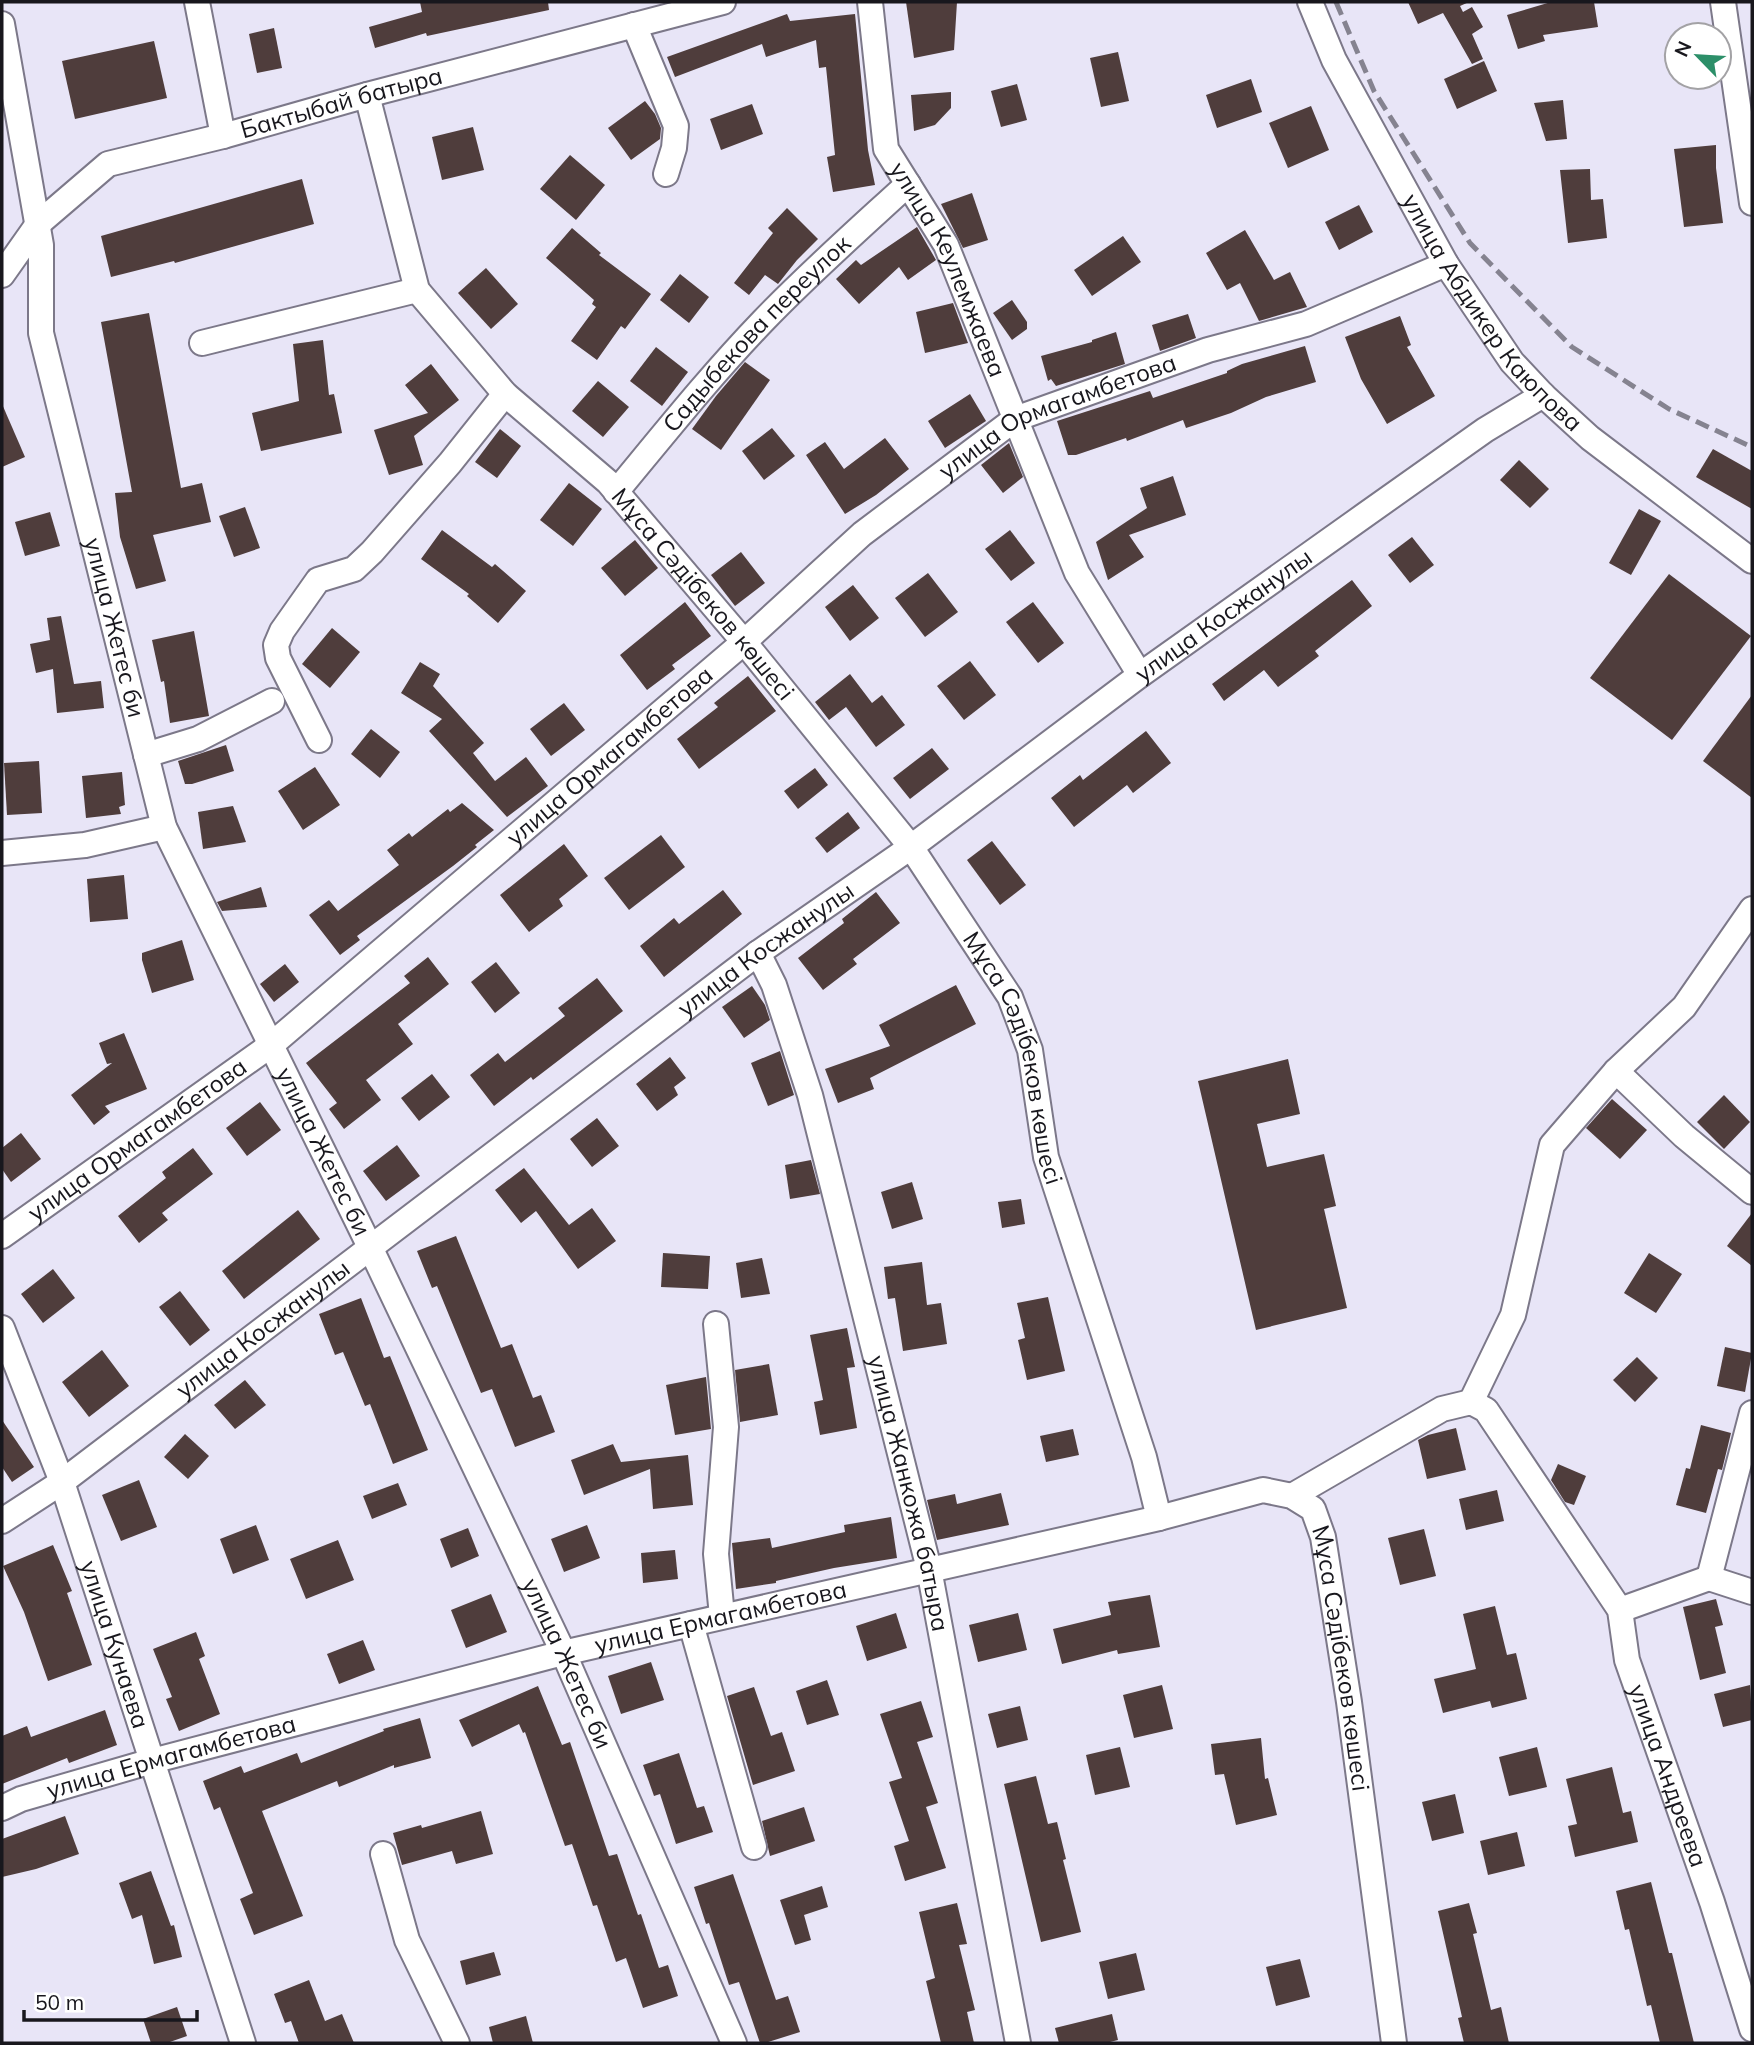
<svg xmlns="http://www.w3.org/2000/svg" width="1754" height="2045" font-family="Mulish,sans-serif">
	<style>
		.building { fill: #4f3d3c }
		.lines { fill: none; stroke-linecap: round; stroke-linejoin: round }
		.minor-casing { stroke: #7c7889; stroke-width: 28 }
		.minor { stroke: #fff; stroke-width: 24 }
		.rail { stroke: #858390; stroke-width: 5; stroke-dasharray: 14 7; stroke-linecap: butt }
		.labels { text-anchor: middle; stroke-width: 7; stroke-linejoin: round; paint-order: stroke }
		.street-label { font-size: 24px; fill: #18171d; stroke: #fff }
	</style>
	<rect width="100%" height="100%" fill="#e8e5f7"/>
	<g class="building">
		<polygon points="420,2 548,2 549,10 427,36 426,33 375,48 369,27 422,12"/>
		<polygon points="906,2 957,2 954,50 914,58"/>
		<polygon points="1408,2 1469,2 1460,6 1463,12 1472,7 1483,27 1472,34 1483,59 1472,64 1443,13 1418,24"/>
		<polygon points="1551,2 1594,2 1598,27 1543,35 1545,41 1518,49 1507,15"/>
		<polygon points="787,14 790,21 855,14 868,150 875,185 833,192 827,157 835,155 826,67 819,68 816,40 766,57 762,44 675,77 667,57"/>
		<polygon points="274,28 282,68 257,73 249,34"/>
		<polygon points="154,41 167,98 75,119 62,61"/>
		<polygon points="1118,52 1129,101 1101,107 1090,58"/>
		<polygon points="1484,61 1497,91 1457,109 1444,79"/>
		<polygon points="1251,79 1262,112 1217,128 1206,95"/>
		<polygon points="1017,84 1027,120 1001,127 991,91"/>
		<polygon points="951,92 951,108 935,125 914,131 911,95"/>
		<polygon points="1563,100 1567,139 1546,141 1534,103"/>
		<polygon points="645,101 655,114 661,128 660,139 631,160 608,128"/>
		<polygon points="752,104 763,134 721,150 710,119"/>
		<polygon points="1311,106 1329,150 1288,168 1269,123"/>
		<polygon points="473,127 484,170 442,180 432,137"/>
		<polygon points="1716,145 1716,168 1723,223 1684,227 1674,149"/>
		<polygon points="570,155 605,185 576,220 540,189"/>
		<polygon points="1590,169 1591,200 1603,199 1607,238 1568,243 1560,170"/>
		<polygon points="302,179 314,224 175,263 174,261 111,277 101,236"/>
		<polygon points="972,193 988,240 963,248 941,204"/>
		<polygon points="1359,205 1373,232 1339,250 1325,222"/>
		<polygon points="787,208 818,239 797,260 778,284 765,275 749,295 734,283 773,233 768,228"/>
		<polygon points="917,227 936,260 908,280 899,267 859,304 836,279 856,260 861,265"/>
		<polygon points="572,228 601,253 599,255 651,294 625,329 621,326 597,360 571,341 596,307 592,304 594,300 546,258"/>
		<polygon points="1245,230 1274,280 1290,272 1307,307 1259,321 1240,283 1227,290 1206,253"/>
		<polygon points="1123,236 1141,262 1092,296 1074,270"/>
		<polygon points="486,268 518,304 491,329 458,293"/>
		<polygon points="680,274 709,297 689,323 660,300"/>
		<polygon points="1012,300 1027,322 1027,329 1012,340 993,313"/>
		<polygon points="953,303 968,343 925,353 916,312"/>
		<polygon points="149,313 181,488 202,483 211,522 153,535 166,581 136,589 120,537 115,493 132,492 101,322"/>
		<polygon points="1188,314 1196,338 1160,351 1152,325"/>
		<polygon points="1400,316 1411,345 1407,347 1435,396 1387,424 1361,379 1345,337"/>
		<polygon points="1116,332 1125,364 1056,386 1051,379 1048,381 1041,356 1092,342 1092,340"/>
		<polygon points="323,340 329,395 334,394 342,433 261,451 252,413 299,401 293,344"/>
		<polygon points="1305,346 1316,382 1266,397 1231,413 1186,428 1183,420 1127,441 1126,438 1076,455 1068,455 1057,421 1150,391 1153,398 1227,373 1227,371 1242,364"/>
		<polygon points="656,347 688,372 662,406 630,381"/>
		<polygon points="745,362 770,380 721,450 692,429 716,396"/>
		<polygon points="431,364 459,400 414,436 423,465 389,475 374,430 428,413 405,385"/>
		<polygon points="598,381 629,407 603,437 572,411"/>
		<polygon points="970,394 986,421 945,448 928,421"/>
		<polygon points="2,404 25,457 2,467"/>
		<polygon points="772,428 795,456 764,480 742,451"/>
		<polygon points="500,429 521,446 497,478 475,462"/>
		<polygon points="885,438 909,469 876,495 845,514 806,455 825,442 844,469"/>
		<polygon points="1009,443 1023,477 1003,493 981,465"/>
		<polygon points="1713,449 1752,471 1752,509 1696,477"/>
		<polygon points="1519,460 1549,489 1530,508 1500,480"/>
		<polygon points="1173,476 1186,515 1129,535 1144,557 1108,580 1096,542 1147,508 1140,488"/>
		<polygon points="569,483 602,509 573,546 540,520"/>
		<polygon points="245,507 260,548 234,557 219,516"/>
		<polygon points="1639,509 1661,521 1631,575 1609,563"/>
		<polygon points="50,512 60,546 25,556 15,522"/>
		<polygon points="442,530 492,567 495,564 526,591 498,623 467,596 469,594 421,559"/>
		<polygon points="1010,530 1035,563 1011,581 985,549"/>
		<polygon points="1412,537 1434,565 1410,583 1388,555"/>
		<polygon points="635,540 658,568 625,596 601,568"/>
		<polygon points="741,552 765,583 735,606 711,575"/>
		<polygon points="928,573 958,612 925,637 895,598"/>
		<polygon points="1669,574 1751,636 1672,740 1590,678"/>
		<polygon points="1352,580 1372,606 1315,651 1319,656 1278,687 1264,670 1224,701 1212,684"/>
		<polygon points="853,585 879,618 850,641 825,607"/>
		<polygon points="685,602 711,636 672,665 675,669 647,690 620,655"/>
		<polygon points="1033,602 1064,643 1038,663 1006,622"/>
		<polygon points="61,616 74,684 101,681 104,708 57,713 53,669 36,673 30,644 50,640 47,618"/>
		<polygon points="332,628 360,652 330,688 302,664"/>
		<polygon points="194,631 209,716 170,723 164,681 161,682 152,640"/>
		<polygon points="970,661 996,695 964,720 937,686"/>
		<polygon points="420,662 440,674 433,686 484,743 473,753 495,781 526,757 548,786 507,817 429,731 442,719 401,693"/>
		<polygon points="850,674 872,703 882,695 905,725 876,747 846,707 829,720 815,702"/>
		<polygon points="748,676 776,711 699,769 677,739 718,707 714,703"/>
		<polygon points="1752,695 1752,798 1703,761"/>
		<polygon points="564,703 585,730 551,756 530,729"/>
		<polygon points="371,729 400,752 380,778 351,754"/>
		<polygon points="1146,731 1171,763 1133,793 1127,785 1074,827 1051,798 1080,775 1083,780"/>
		<polygon points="226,745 234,771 192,784 185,784 178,761"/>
		<polygon points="932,748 949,769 910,799 893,778"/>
		<polygon points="39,761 42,813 7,815 4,763"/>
		<polygon points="315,767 340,805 303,830 278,791"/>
		<polygon points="815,768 828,785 798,809 784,791"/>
		<polygon points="122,772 125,805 119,807 121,814 86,818 82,776"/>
		<polygon points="462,803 494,830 475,845 477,847 453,866 357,936 360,940 340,955 309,915 329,900 338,911 399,865 387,850 409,833 412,837 448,809 450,812"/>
		<polygon points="233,806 246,842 203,849 198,812"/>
		<polygon points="848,812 860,828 827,853 815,838"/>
		<polygon points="661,835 685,867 629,910 604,878"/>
		<polygon points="992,841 1026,885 1000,905 967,860"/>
		<polygon points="564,844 588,876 559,899 563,906 529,932 500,895"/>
		<polygon points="124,875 128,919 90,922 87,879"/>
		<polygon points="261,887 267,907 222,911 217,902"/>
		<polygon points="723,890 742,914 664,977 640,946 674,918 679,924"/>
		<polygon points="876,892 900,923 853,959 857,964 823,990 798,958 844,923 842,919"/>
		<polygon points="182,940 194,980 152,993 142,960 142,953"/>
		<polygon points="428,957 449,984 398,1024 413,1044 366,1080 381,1100 344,1129 329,1109 337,1103 306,1063 410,983 404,976"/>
		<polygon points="496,962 520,993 495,1013 471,982"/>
		<polygon points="285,964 299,982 274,1002 260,984"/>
		<polygon points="597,978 623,1011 533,1080 531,1077 494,1106 470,1075 498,1053 505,1062 565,1016 558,1008"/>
		<polygon points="956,985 976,1024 870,1078 874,1089 838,1103 825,1069 890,1046 879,1025"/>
		<polygon points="752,986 765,1005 770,1020 744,1038 722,1007"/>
		<polygon points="124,1033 147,1089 105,1106 110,1112 94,1125 71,1095 112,1063 107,1064 99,1043"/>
		<polygon points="780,1051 794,1095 768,1106 751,1063"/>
		<polygon points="670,1057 686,1078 674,1087 678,1095 657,1111 636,1084"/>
		<polygon points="1288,1059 1300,1114 1257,1124 1267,1167 1324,1154 1336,1206 1324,1209 1347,1308 1256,1330 1198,1081"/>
		<polygon points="432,1074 450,1097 419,1121 401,1098"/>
		<polygon points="1724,1095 1750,1122 1724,1149 1697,1122"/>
		<polygon points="1612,1099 1647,1130 1620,1159 1586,1128"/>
		<polygon points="260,1102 281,1130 247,1156 226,1128"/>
		<polygon points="597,1118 619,1146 592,1167 570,1139"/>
		<polygon points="21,1133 41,1159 11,1182 2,1169 2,1148"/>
		<polygon points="397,1145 420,1176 386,1201 363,1171"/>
		<polygon points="193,1148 213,1174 162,1213 168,1220 139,1243 118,1216 166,1178 162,1172"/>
		<polygon points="811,1160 820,1194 790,1199 785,1165"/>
		<polygon points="524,1168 569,1225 592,1208 616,1241 578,1269 536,1211 521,1223 495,1190"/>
		<polygon points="912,1182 923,1219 892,1229 881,1192"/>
		<polygon points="1021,1199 1025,1224 1002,1228 998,1202"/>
		<polygon points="298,1210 320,1239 244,1299 222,1271"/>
		<polygon points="1752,1213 1752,1266 1727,1246"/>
		<polygon points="456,1236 501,1348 512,1344 533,1398 541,1395 555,1432 515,1447 492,1389 481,1393 437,1286 432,1288 417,1251"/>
		<polygon points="663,1253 710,1256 708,1289 661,1287"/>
		<polygon points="1649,1253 1682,1274 1656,1313 1624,1293"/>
		<polygon points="762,1258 770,1294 741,1298 736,1263"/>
		<polygon points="922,1262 927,1305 941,1303 947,1344 903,1351 895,1298 888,1299 884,1267"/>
		<polygon points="53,1269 75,1298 43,1323 21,1294"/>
		<polygon points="180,1291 210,1330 190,1346 159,1307"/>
		<polygon points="1048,1297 1065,1371 1027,1380 1018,1340 1025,1338 1017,1303"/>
		<polygon points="361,1298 384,1358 390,1356 428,1450 393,1464 370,1404 365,1406 343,1352 335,1355 319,1314"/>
		<polygon points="847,1328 855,1367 847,1368 857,1428 820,1435 814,1402 823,1400 810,1335"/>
		<polygon points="1725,1347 1752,1353 1745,1392 1717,1386"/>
		<polygon points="102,1350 129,1386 89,1417 62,1382"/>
		<polygon points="1637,1357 1658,1378 1635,1402 1613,1380"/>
		<polygon points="769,1364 778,1415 740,1422 735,1370"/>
		<polygon points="706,1377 711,1429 675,1435 666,1385"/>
		<polygon points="245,1380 266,1405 235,1429 214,1405"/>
		<polygon points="2,1420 34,1467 12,1482 2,1467"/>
		<polygon points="1701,1425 1731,1433 1722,1470 1718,1469 1706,1513 1676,1505 1686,1468 1690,1469"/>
		<polygon points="1456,1428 1466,1470 1427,1479 1418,1440 1428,1435"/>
		<polygon points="1073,1429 1079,1455 1046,1462 1040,1436"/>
		<polygon points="185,1434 209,1456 188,1479 164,1457"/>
		<polygon points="613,1444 621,1462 688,1455 693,1505 653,1509 650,1469 584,1495 571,1460"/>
		<polygon points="1558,1464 1586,1476 1574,1505 1565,1502 1551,1480"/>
		<polygon points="139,1480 157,1527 121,1541 102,1495"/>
		<polygon points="398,1483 407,1505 372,1519 363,1496"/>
		<polygon points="1497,1490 1504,1521 1466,1530 1459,1499"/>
		<polygon points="1001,1493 1009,1525 937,1540 927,1500 955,1494 957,1504"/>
		<polygon points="891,1517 897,1558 834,1568 776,1581 776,1583 736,1589 732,1543 770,1538 772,1548 845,1532 844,1525"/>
		<polygon points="256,1525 269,1560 233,1574 220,1539"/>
		<polygon points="587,1525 600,1558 564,1572 551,1539"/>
		<polygon points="468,1528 479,1556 451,1568 440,1539"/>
		<polygon points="1424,1529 1436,1576 1400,1585 1388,1538"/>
		<polygon points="338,1540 354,1580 306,1599 290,1559"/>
		<polygon points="53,1545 72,1591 67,1593 92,1665 48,1681 24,1612 3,1566"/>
		<polygon points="675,1550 678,1579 643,1583 641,1553"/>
		<polygon points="491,1594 507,1632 466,1648 451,1610"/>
		<polygon points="1150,1595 1160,1647 1118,1654 1117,1650 1062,1664 1053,1629 1111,1615 1108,1602"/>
		<polygon points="1716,1599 1723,1625 1715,1627 1726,1673 1700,1680 1683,1607"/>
		<polygon points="1495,1606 1507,1655 1516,1653 1527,1699 1492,1708 1490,1701 1443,1713 1434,1679 1476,1669 1463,1614"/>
		<polygon points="896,1613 907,1648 867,1661 856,1626"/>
		<polygon points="1018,1613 1027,1650 978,1662 969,1625"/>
		<polygon points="196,1632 205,1656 199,1659 220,1714 179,1731 166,1699 172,1697 153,1649"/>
		<polygon points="363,1640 375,1670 339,1684 327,1654"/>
		<polygon points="651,1662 664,1700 621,1714 608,1676"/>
		<polygon points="827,1680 839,1715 807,1725 796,1691"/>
		<polygon points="1162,1685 1173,1729 1134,1738 1123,1695"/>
		<polygon points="1750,1685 1752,1720 1723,1727 1714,1694"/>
		<polygon points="538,1686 562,1745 570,1742 609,1856 617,1854 638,1915 641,1914 659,1968 668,1965 678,1996 643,2008 626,1958 616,1962 597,1905 593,1906 572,1844 565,1846 525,1732 523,1733 519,1724 472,1747 459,1720"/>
		<polygon points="754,1687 771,1736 782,1732 795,1771 753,1785 727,1696"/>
		<polygon points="921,1701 933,1737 917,1742 938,1803 926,1807 946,1868 905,1881 894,1846 909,1841 889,1782 902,1778 880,1714"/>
		<polygon points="1020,1706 1028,1740 997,1748 988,1714"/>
		<polygon points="105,1710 117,1745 69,1763 67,1758 2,1784 2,1736 27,1726 31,1737"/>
		<polygon points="420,1718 431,1758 394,1768 394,1765 339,1787 337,1781 262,1811 303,1916 254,1935 240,1899 253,1893 220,1807 214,1810 203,1781 241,1766 244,1773 297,1753 301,1763 384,1731 383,1729"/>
		<polygon points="1261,1738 1265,1779 1268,1778 1277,1815 1236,1825 1224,1774 1215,1775 1211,1744"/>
		<polygon points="1120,1747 1130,1787 1095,1795 1086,1755"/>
		<polygon points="1537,1747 1547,1787 1509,1796 1499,1757"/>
		<polygon points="679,1753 697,1808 704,1806 713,1832 676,1844 660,1794 654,1796 643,1765"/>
		<polygon points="1612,1767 1623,1813 1631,1811 1638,1842 1575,1857 1568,1826 1577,1824 1566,1779"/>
		<polygon points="1036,1776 1048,1824 1057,1822 1066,1859 1063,1860 1081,1932 1041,1942 1004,1784"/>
		<polygon points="1455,1794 1464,1833 1432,1841 1422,1802"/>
		<polygon points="804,1807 815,1841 770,1856 762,1821"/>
		<polygon points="481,1811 493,1854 456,1864 452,1851 402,1865 393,1833 421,1825 422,1828"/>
		<polygon points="65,1816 79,1854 36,1869 2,1877 2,1839"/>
		<polygon points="1517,1832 1525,1866 1488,1875 1480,1841"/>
		<polygon points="151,1871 171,1926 174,1925 182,1957 154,1964 142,1915 132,1919 119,1883"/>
		<polygon points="733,1874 776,2000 788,1996 800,2032 765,2043 760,2043 739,1982 729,1985 709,1923 706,1924 694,1887"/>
		<polygon points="1651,1882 1669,1953 1672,1953 1694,2043 1660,2043 1651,2005 1647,2006 1629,1929 1625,1930 1616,1891"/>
		<polygon points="822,1886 828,1907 804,1915 811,1940 795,1945 780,1900"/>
		<polygon points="957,1903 967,1944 959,1945 975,2010 967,2012 974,2043 941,2043 926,1981 935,1978 919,1912"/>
		<polygon points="1469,1903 1477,1933 1473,1934 1491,2010 1501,2007 1509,2043 1464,2043 1458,2018 1462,2017 1438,1911"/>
		<polygon points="494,1952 501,1975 466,1985 460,1961"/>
		<polygon points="1136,1953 1145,1990 1108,1999 1099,1962"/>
		<polygon points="1300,1959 1310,1997 1276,2006 1266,1967"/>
		<polygon points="309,1980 325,2021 342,2014 354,2043 299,2043 291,2021 285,2023 274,1994"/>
		<polygon points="177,2007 187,2036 167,2043 151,2043 143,2019"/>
		<polygon points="1112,2014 1118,2040 1106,2043 1059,2043 1055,2028"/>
		<polygon points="526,2016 533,2043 493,2043 489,2027"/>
	</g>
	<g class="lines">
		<g class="minor-casing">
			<g id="minor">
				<polyline points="197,2 223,136"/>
				<path id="s1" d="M 870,2 L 886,149 L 946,245 L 1077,573 L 1140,675"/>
				<path id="s2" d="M 1310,2 L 1334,60 L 1446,264 L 1512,362 L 1543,395 L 1590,438 L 1752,561"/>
				<polyline points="1723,2 1752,203"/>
				<path id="s3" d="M 2,24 L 41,245 L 41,333 L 164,827 L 370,1247 L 564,1654 L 734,2043"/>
				<polyline points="634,25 676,126 674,148 666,174"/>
				<path id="s4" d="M 367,95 L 417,290 L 505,394 L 608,482 L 744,642 L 911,847 L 1010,997 L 1030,1050 L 1046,1157 L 1144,1457 L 1159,1518"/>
				<path id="s5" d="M 2,275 L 38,224 L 108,164 L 223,136 L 367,95 L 723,2"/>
				<polyline points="202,343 417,290"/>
				<path id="s6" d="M 616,492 C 664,434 711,375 763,321 C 809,273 859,229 908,184"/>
				<polyline points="319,740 278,658 276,645 282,631 318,580 354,569 372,552 450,463 505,394"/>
				<polyline points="146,755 198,739 272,701"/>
				<polyline points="2,853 85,845 164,827"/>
				<path id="s7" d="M 758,953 L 774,985 L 810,1095 L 929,1569 L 1018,2043"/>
				<polyline points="1616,1071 1684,1136 1752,1192"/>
				<path id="s8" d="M 2,1236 L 271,1045 L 744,642 L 862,534 L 1015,419 L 1208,350 L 1306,324 L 1446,264"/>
				<polyline points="716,1324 726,1427 716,1554 722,1616"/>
				<path id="s9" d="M 2,1328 L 62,1482 L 243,2043"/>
				<polyline points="1471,1402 1513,1315 1552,1145 1616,1071 1684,1007 1752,909"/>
				<path id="s10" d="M 1292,1496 L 1442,1409 L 1471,1402 L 1486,1410 L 1620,1610 L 1627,1660 L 1712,1902 L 1752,2029"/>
				<path id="s11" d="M 2,1521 L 62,1482 L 758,953 L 911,847 L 1140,675 L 1365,515 L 1485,430 L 1543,395"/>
				<polyline points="1709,1578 1752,1413"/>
				<polyline points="1709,1578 1752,1592"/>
				<polyline points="1620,1610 1709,1578"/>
				<polyline points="691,1624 754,1847"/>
				<path id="s12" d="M 2,1808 L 21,1799 L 152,1761 L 563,1653 L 1159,1518 L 1263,1490 L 1292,1496 L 1313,1509 L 1323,1537 L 1349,1702 L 1394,2043"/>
				<polyline points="383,1854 407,1940 457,2043"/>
			</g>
		</g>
		<use href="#minor" class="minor"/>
		<polyline class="rail" points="1336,2 1374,91 1470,243 1572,347 1669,409 1752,447"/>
	</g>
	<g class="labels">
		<g class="street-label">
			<text dy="8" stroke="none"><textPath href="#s5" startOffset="396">Бактыбай батыра</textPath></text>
			<text dy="8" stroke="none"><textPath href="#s1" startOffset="284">улица Кеулемжаева</textPath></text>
			<text dy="8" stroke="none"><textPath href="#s2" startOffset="362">улица Абдикер Каюпова</textPath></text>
			<text dy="8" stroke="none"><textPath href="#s6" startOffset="212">Садыбекова переулок</textPath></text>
			<text dy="8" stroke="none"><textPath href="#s8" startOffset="1342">улица Ормагамбетова</textPath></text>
			<text dy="8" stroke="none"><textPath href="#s4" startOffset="620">Мұса Сәдібеков көшесі</textPath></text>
			<text dy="8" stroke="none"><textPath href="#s11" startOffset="1521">улица Косжанулы</textPath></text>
			<text dy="8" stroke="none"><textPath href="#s3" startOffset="616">улица Жетес би</textPath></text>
			<text dy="8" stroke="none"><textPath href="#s8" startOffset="775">улица Ормагамбетова</textPath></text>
			<text dy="8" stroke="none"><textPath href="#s11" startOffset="954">улица Косжанулы</textPath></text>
			<text dy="8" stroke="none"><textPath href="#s4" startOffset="1186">Мұса Сәдібеков көшесі</textPath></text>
			<text dy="8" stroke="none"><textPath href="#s8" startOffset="166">улица Ормагамбетова</textPath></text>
			<text dy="8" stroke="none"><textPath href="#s3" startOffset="1183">улица Жетес би</textPath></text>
			<text dy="8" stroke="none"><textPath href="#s11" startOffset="324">улица Косжанулы</textPath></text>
			<text dy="8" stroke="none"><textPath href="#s7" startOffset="562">улица Жанкожа батыра</textPath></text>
			<text dy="8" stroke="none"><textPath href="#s12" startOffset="744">улица Ермагамбетова</textPath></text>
			<text dy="8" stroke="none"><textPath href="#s9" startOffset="336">улица Кунаева</textPath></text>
			<text dy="8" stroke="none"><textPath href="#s12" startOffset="1508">Мұса Сәдібеков көшесі</textPath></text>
			<text dy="8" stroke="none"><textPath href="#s3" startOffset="1750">улица Жетес би</textPath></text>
			<text dy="8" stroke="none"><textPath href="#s12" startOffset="177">улица Ермагамбетова</textPath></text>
			<text dy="8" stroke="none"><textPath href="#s10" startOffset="634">улица Андреева</textPath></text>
		</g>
	</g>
	<rect width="1754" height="2045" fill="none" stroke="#18171d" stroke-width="7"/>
	<g transform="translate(1698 56) rotate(295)"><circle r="33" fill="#ffffff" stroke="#a3a2a5" stroke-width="2"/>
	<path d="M0-5L12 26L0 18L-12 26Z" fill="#2c8f69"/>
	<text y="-10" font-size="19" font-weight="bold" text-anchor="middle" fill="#18171d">N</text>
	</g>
	<path d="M24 2010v10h173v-10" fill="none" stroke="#18171d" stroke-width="3.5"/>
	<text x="35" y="2010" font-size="21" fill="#18171d" stroke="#ffffff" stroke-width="5" paint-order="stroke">50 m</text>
</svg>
